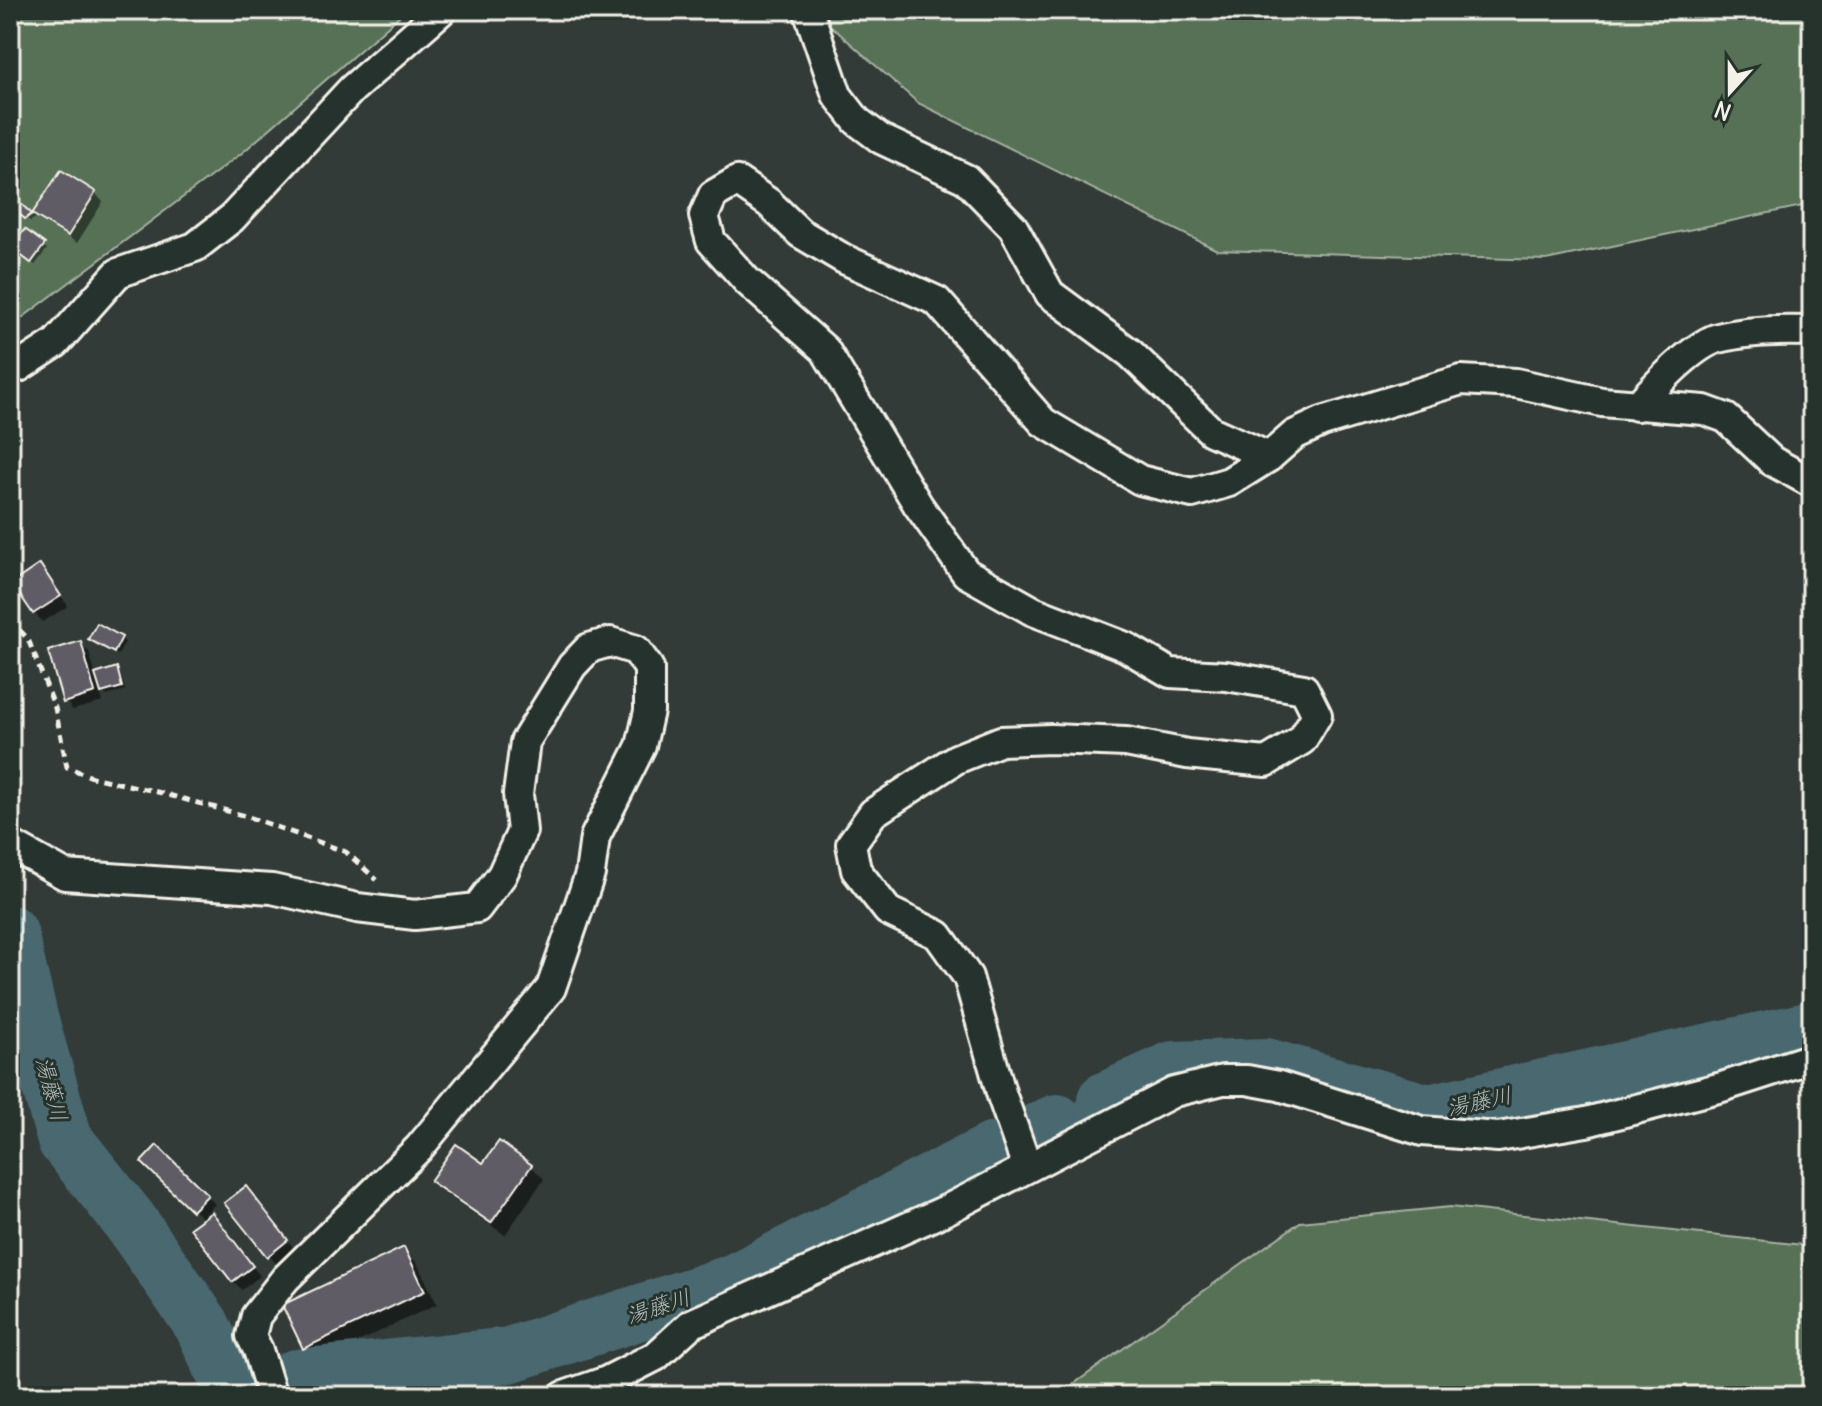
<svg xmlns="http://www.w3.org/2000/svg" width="1822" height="1406" font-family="Delius,'Klee One',sans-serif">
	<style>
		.green { fill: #577157; stroke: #a6b1a0; stroke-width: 2 }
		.shadow { fill: #0007 }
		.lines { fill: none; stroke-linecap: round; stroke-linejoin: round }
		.river { stroke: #496870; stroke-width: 56 }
		.building { fill: #605c66; stroke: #f4f1e8; stroke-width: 2 }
		.street-casing { stroke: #f4f1e8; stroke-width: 34 }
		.path { stroke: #f4f1e8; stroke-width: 5; stroke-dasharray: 8 6; stroke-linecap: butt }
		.street { stroke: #26332d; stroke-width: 28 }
		.labels { text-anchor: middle; stroke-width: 6; stroke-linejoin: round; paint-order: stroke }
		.water-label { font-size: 22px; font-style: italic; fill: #b0bab8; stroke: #26332d }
	</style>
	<rect width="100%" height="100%" fill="#323b38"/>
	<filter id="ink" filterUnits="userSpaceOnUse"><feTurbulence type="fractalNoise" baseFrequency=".0125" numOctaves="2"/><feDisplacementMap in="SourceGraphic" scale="16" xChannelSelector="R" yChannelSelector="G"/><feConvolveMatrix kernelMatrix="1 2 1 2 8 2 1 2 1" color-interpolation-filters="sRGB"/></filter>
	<g filter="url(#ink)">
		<g class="green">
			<polygon points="10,10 406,10 242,153 10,327"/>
			<polygon points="813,10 1812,10 1812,204 1546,260 1217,250 918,103"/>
			<polygon points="1450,1207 1812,1246 1812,1396 1044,1396 1068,1388 1300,1222"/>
		</g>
		<g class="shadow">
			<polygon points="61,173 95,193 103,202 77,243 38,217 30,221 16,209 19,205 33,217"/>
			<polygon points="43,246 47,249 35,265 17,251"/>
			<polygon points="10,280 23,292 10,322"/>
			<polygon points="40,567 68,606 43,622 34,613"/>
			<polygon points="121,638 125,642 118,655 91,639"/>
			<polygon points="80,644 89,652 96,676 116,670 120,673 125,690 107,696 99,688 103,702 73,710 65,701"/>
			<polygon points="157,1148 215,1204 202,1218 144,1162"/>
			<polygon points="484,1166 531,1166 544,1179 505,1235 446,1194 432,1181"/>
			<polygon points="254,1197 295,1250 277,1264 268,1255"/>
			<polygon points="220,1223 260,1276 242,1290 233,1281"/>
			<polygon points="403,1249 417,1263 437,1304 318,1361 304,1347"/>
		</g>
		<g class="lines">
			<g class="river">
				<polyline points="10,933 31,1021 65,1140 129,1220 202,1325 227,1380 238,1380"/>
				<polyline points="1105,1100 1173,1069 1266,1066 1428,1112 1812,1029"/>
				<polyline points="1041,1129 1057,1122"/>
				<polyline points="296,1377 509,1355 733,1282 994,1150"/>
			</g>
		</g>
		<g class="building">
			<polygon points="61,170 96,192 68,236 32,214"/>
			<polygon points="19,202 32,214 25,219 13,209"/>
			<polygon points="25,229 45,244 31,263 11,248"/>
			<polygon points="40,564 61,596 33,614 12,583"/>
			<polygon points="97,623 122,637 114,653 88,639"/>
			<polygon points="81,641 95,693 63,703 48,651"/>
			<polygon points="117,667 122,687 101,693 95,674"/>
			<polygon points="499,1141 532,1165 491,1223 430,1181 456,1144 483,1163"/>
			<polygon points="157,1145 208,1195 192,1211 141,1162"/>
			<polygon points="246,1186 288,1240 267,1257 224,1203"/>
			<polygon points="212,1212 253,1266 232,1282 190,1228"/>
			<polygon points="404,1247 425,1291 303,1349 282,1305"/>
		</g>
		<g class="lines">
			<g class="street-casing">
				<g id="street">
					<polyline points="808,10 837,95 857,121 881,139 966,179 1013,227 1050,294 1130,353 1211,431 1269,457"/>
					<polyline points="10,368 19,367 56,343 118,273 195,247 232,218 352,89 442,10"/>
					<path d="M 1637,406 C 1655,386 1693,345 1718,338 C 1748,330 1782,330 1812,331"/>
					<polyline points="10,844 65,875 272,889 357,908 415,915 477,908 502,875 522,831 518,794 525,742 572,666 589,648 610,642 636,650 649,668 649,711 641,746 595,837 590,874 551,988 419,1148 285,1279 256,1316 251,1336 258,1350 272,1396"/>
					<polyline points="1027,1167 1002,1096 968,977 938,935 888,911 856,870 851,844 873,813 956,759 1001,741 1051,739 1126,742 1187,754 1266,762 1302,740 1317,715 1304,689 1226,676 1170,673 1126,647 1033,611 966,573 918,505 825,350 747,281 711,241 704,216 713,195 737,181 769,203 800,233 844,259 937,301 1043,422 1140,480 1192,493 1229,482 1269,457 1294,435 1322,422 1461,380 1516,383 1602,402 1704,410 1726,418 1772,461 1812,483"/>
					<polyline points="564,1396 607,1381 656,1356 691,1324 946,1210 1174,1092 1223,1080 1247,1080 1279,1086 1422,1131 1498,1137 1586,1122 1722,1087 1812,1058"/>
				</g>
			</g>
			<polyline class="path" points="10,620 28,639 55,708 67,767 92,777 150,790 246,816 346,852 377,880"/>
			<use href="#street" class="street"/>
		</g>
	</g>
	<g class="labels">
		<g class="water-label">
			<text transform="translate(52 1089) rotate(75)" y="8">湯藤川</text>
			<text transform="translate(1479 1101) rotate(-12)" y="8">湯藤川</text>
			<text transform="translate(658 1306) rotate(-18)" y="8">湯藤川</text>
		</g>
	</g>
	<rect width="1822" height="1406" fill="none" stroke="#26332d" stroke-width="40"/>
	<rect x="20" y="20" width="1782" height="1366" fill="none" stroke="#f4f1e8" stroke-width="3" filter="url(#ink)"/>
	<g transform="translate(1730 92) rotate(201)" stroke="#26332d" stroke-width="6" paint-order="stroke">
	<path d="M0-6L14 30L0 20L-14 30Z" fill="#f4f1e8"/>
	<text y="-12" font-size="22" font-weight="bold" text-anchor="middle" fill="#f4f1e8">N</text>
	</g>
</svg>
